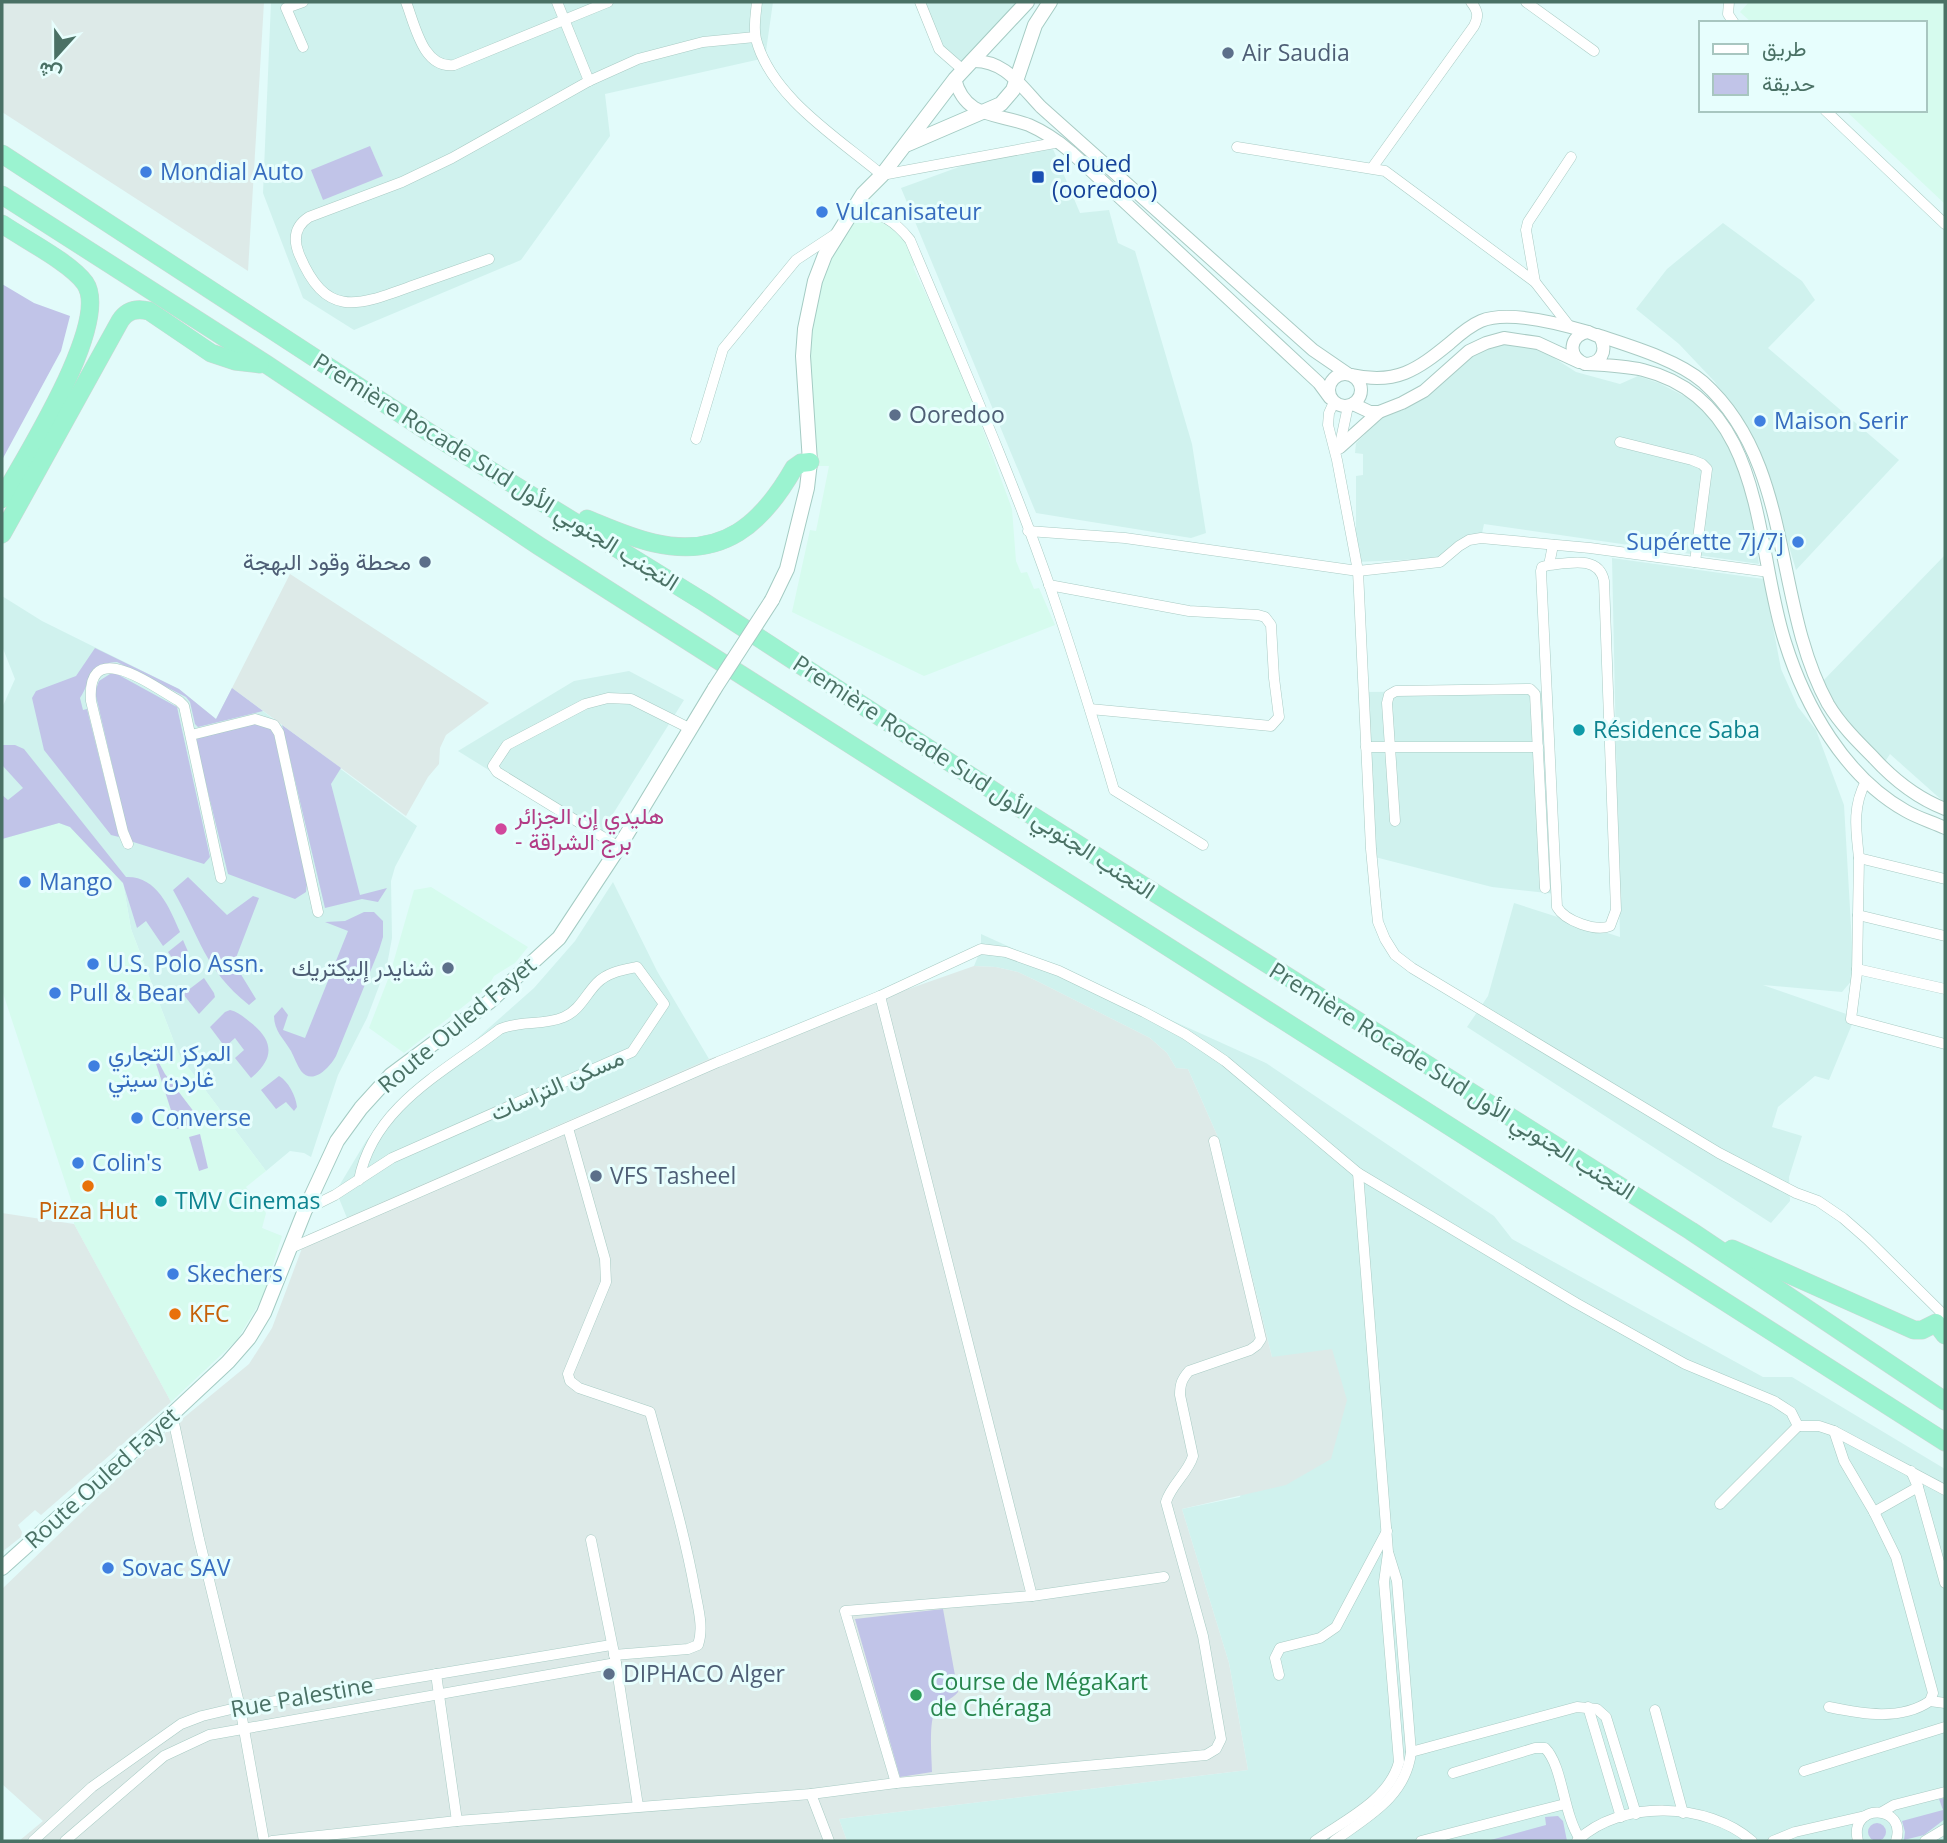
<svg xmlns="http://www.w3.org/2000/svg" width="1947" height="1843" font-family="'Open Sans',Vazirmatn,sans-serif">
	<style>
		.residential { fill: #d0f2ee }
		.commercial { fill: #d6fbee }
		.industrial { fill: #ddeae8 }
		.green { fill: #c1c4e8 }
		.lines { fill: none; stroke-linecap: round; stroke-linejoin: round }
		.minor-casing { stroke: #a9cbc4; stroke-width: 11 }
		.tertiary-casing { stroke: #a9cbc4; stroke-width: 14 }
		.secondary-casing { stroke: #a4cbc3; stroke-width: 16 }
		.motorway-casing { stroke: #ccd7d4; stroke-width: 19 }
		.minor { stroke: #fff; stroke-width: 10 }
		.tertiary { stroke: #fff; stroke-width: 12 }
		.secondary { stroke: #fff; stroke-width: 14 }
		.motorway { stroke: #9bf3d0; stroke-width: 18 }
		.secondary-bridge-casing { stroke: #a4cbc3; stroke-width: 16; stroke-linecap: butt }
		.secondary-bridge { stroke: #fff; stroke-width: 14 }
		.service-dot { fill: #5c6f8a; stroke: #e7fefd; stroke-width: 2.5 }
		.shop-dot { fill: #3f7fe0; stroke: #e7fefd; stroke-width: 2.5 }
		.transit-dot { fill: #1a4fb4; stroke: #e7fefd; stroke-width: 2.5 }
		.culture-dot { fill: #0f9aa8; stroke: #e7fefd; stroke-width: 2.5 }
		.hotel-dot { fill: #d1479c; stroke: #e7fefd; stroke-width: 2.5 }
		.food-dot { fill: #e8710a; stroke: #e7fefd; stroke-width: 2.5 }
		.leisure-dot { fill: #2e9e5b; stroke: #e7fefd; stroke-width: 2.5 }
		.labels { text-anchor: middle; stroke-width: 6; stroke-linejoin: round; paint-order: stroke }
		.service-label { font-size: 23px; fill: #4e5e75; stroke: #e7fefd; text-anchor: start }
		.transit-label { font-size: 23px; fill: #164399; stroke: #e7fefd; text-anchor: start }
		.shop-label { font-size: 23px; fill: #366cbe; stroke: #e7fefd; text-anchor: start }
		.street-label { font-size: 23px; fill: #4a7165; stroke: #e7fefd }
		.culture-label { font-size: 23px; fill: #0d838f; stroke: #e7fefd; text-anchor: start }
		.hotel-label { font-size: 23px; fill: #b23c85; stroke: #e7fefd; text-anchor: start }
		.food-label { font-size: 23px; fill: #c56008; stroke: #e7fefd }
		.leisure-label { font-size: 23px; fill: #27864d; stroke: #e7fefd; text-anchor: start }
	</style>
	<rect width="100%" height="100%" fill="#e2fbfa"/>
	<g class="residential">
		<polygon points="271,2 773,2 765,58 605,94 610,136 521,260 354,330 303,298 263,193"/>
		<polygon points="920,2 1027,2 963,70 939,49"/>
		<polygon points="1053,149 1080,213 1109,210 1118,243 1135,251 1192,444 1206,533 1191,538 1036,513 901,188 1003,151"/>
		<polygon points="1723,223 1802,281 1815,300 1768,348 1899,460 1796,570 1766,469 1744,423 1714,381 1679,344 1636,309 1667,269"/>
		<polygon points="1501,342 1527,346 1545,352 1576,372 1620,384 1638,376 1659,383 1692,400 1714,421 1733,451 1745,478 1759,564 1484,524 1481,538 1447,558 1356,562 1356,476 1363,475 1363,454 1355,453 1356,443 1386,414 1404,410 1456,367 1478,352"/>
		<polygon points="1945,555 1945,803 1890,754 1884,763 1864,742 1836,707 1822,682"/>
		<polygon points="1612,558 1764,579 1781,669 1798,707 1816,730 1844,805 1854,978 1842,992 1763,985 1855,1017 1829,1080 1815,1076 1778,1107 1772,1127 1802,1136 1789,1177 1790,1201 1771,1223 1467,1027 1488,996 1514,903 1620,937"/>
		<polygon points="2,596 42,621 179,689 216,719 232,688 417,826 395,867 391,881 392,938 387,965 367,1018 338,1075 311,1157 304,1153 290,1151 266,1171 179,1055 131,929 123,883 2,839 2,708 15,679 2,646"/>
		<polygon points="629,671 684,700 598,838 458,751 574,681"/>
		<polygon points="1546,691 1556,894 1492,887 1371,856 1359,692"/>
		<polygon points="613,882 657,971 709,1059 347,1218 336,1191 366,1141 396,1103 422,1079 464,1050 534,988 575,941"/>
		<polygon points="981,934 1266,1063 1494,1216 1512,1239 1763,1377 1792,1377 1945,1469 1945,1841 847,1841 839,1819 1248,1770 1229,1663 1182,1509 1240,1497 1272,1357 1217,1135 1188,1069 1176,1068 1167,1053 1150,1038 1039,982 1018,972 996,967 974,966 981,949"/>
	</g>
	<g class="commercial">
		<polygon points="1749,2 1945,2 1945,204 1845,110 1924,110 1924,23 1752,23 1740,12"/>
		<polygon points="871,201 922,259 913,267 959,364 1012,509 1016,561 1021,573 1027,572 1034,589 1039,588 1055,625 924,676 792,612 810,530 816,531 829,466 817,466 809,354 815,300 835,246"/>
		<polygon points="59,823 70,827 123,883 131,929 179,1055 266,1171 246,1187 266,1213 262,1228 282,1236 262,1299 237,1340 171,1402 74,1224 74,1209 2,990 2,839"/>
		<polygon points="431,887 528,947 515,963 494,976 488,987 404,1053 369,1028 390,974 414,890"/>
	</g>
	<g class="industrial">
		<polygon points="2,2 264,2 248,271 2,112"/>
		<polygon points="290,574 489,703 446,735 440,748 439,764 428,777 406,816 232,688"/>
		<polygon points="974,966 996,967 1018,972 1039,982 1150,1038 1167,1053 1176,1068 1188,1069 1217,1135 1272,1357 1332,1349 1347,1400 1331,1459 1286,1485 1182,1509 1229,1663 1248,1770 839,1819 847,1841 19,1841 43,1821 2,1784 2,1589 159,1438 249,1364 272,1328 307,1235 709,1059"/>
		<polygon points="2,1213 74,1224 171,1402 41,1515 35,1510 18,1525 22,1532 21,1537 2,1552"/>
	</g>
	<g class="green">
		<polygon points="370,146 383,176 323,200 311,170"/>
		<polygon points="2,284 34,303 70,316 61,351 2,460"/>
		<path d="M 95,648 L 179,689 L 216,719 L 232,688 L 263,711 L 198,727 L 195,724 L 190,702 L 186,697 L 117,662 C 86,664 93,679 80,698 L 83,710 L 87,709 L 119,837 L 111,835 L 44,750 L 32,698 L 36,691 L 76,676 Z"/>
		<polygon points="110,674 117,674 177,707 210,857 204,864 130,841 95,692 99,681"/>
		<polygon points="255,723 269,728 274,734 307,884 306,892 295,899 228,874 195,739"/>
		<polygon points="282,725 341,768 331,784 360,895 387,888 378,902 362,899 325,908"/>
		<path d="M 2,745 L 15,745 L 24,749 L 126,877 C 157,876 169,907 180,932 L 163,946 L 146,921 L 137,928 L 123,883 L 70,827 L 59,823 L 2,839 L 2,795 L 8,800 L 23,788 L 2,765 Z"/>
		<path d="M 188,877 L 227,915 L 253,896 L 259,898 L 234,963 L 256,999 L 249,1005 C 204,969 200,937 173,890 Z"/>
		<path d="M 364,912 L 374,912 L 383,921 L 383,937 L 379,950 L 336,1056 C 330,1067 313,1086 301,1071 C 297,1065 294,1057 291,1051 C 284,1039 274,1031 274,1016 L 282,1007 L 288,1015 L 283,1030 L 305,1038 L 348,931 L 325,922 L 345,921 Z"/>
		<polygon points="183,940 189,954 176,964 168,952"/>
		<polygon points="204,978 214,993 215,997 199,1014 183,994"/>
		<path d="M 230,1010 C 238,1012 244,1017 250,1022 C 274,1041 275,1058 251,1078 L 235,1058 L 244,1050 L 235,1038 L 225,1047 L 210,1027 L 225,1012 Z"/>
		<polygon points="151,1048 165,1074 201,1121 177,1129"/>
		<path d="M 279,1076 C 288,1081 296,1096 297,1107 L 294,1111 L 286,1102 L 276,1109 L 261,1090 Z"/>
		<polygon points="200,1134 208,1168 199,1171 189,1137"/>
		<path d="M 943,1609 L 958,1692 C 952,1700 941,1702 936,1709 C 928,1721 932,1758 932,1772 L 900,1777 L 855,1619 Z"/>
		<polygon points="1945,1798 1945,1819 1924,1835 1904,1840 1905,1832 1902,1821 1943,1810 1939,1799"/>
		<polygon points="1558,1816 1563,1821 1567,1841 1487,1841 1546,1825 1545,1817"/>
		<circle cx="1877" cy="1832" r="9"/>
	</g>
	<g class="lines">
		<g class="minor-casing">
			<g id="minor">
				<polyline points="303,2 286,8 303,47"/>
				<path d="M 406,2 C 415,25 423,69 454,65 L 608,2"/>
				<polyline points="557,2 589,81"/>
				<path d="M 757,2 C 756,13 753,28 756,39 C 771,97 838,138 882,175 L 1060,142"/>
				<polyline points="920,2 939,49 963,70"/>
				<polyline points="1526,2 1594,51"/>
				<polyline points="1729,2 1728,14 1734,23"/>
				<polyline points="1825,110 1945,224"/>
				<polyline points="1237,147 1385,171 1535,282 1570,327"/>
				<path d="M 1372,168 L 1474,26 C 1479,16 1478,11 1471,2"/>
				<path d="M 852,212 C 876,208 896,222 910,240 C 958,355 1009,469 1050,587 C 1073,654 1094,722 1114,790 L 1203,845"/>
				<path d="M 489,259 C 463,268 438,277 412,286 C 357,306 326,319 299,254 C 293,239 295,226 309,217 L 402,182 L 452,158 L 589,81 L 638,59 L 703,42 L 755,37"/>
				<polyline points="1535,282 1526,230 1528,222 1571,157"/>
				<polyline points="1334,402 1329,413 1328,425 1337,460 1358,571 1371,849 1376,903 1378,922 1385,939 1395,955 1412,968 1719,1153 1796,1193 1818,1201 1843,1218 1867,1239 1945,1316"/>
				<polyline points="696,439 723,349 796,260 837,233"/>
				<polyline points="1620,442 1692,460 1702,464 1707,469 1695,562"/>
				<polyline points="1339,449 1348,406"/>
				<polyline points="1028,531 1125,538 1358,571 1440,562 1459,546 1469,540 1481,538 1590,548 1769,572"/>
				<path d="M 1549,565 C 1569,563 1599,555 1604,581 L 1616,910 L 1610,926 C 1596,932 1565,921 1557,907 L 1541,571 L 1542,567 L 1549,565 L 1553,545"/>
				<polyline points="1049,585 1189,611 1258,615 1265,617 1271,625 1274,678 1279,717 1271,726 1090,709"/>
				<polyline points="191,735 255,719 274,725 279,733 318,912"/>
				<polyline points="1366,747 1538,747"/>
				<polyline points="1395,821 1387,703 1389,695 1396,691 1530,689 1535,694 1545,888"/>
				<path d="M 128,844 L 123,832 L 91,701 C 86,635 154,687 179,701 L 184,706 L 221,878"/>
				<polyline points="619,847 497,772 493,766 507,745 585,704 608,698 631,699 691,729"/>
				<path d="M 1859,858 C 1856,830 1852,807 1866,781"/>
				<polyline points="1945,879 1859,858 1857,973 1851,1019 1945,1044"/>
				<polyline points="1858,915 1945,936"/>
				<polyline points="1857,969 1945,989"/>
				<polyline points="880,996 1032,1596"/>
				<path d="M 568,1128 L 605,1259 L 606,1282 L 568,1374 L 570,1381 L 579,1388 L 650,1412 C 666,1471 684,1530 695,1591 C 698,1608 704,1628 698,1645 L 688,1649 L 614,1655"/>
				<path d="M 305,1210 L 335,1195 L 392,1158 L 632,1052 L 664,1004 L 637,967 C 623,970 608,972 597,983 C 586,994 580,1010 564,1017 C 543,1026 521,1020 500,1029 C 446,1071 373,1106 359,1180"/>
				<polyline points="291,1248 718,1062 880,996 981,949 1006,952 1059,971 1144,1012 1185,1034 1225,1061 1358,1173 1576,1303 1685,1364 1774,1401 1791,1412 1798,1426 1819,1426 1834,1431 1945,1490"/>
				<polyline points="172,1414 199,1539 240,1707 264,1841"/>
				<polyline points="1834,1431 1844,1461 1874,1512 1896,1557 1933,1693 1930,1701"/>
				<polyline points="1911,1471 1918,1487 1945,1583"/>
				<polyline points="1720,1504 1798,1426"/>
				<polyline points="1874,1512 1918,1487"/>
				<polyline points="591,1540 616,1663 638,1806"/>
				<polyline points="436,1674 457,1821"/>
				<polyline points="1279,1675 1275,1658 1280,1648 1320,1638 1336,1627 1387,1531"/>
				<polyline points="1588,1707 1621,1817"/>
				<path d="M 1829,1707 C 1862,1714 1901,1721 1930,1701 L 1945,1703"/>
				<polyline points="1655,1710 1683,1813"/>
				<polyline points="1411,1752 1577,1707 1597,1709 1606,1717 1636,1814"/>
				<polyline points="1804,1771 1945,1727"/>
				<path d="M 1453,1773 L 1535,1748 L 1545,1748 C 1563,1766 1563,1814 1580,1839"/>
				<polyline points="896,1783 845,1611 1032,1596 1164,1577"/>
				<polyline points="811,1794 829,1841"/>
				<polyline points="1882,1812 1894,1805 1945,1792"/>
				<polyline points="33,1841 92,1787 181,1724 202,1716 240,1707 611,1645"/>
				<polyline points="65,1841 164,1756 209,1735 616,1663"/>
				<path d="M 272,1841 L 457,1821 L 811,1794 L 896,1783 L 1206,1755 L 1216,1749 L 1221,1739 L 1203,1636 L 1166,1502 C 1171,1485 1188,1473 1193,1456 L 1180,1395 C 1180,1384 1182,1379 1189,1371 L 1250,1350 L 1257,1345 L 1261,1339 L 1214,1141"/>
				<path d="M 1315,1841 C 1345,1820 1389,1800 1399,1762 L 1384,1582 L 1388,1553"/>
				<path d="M 1334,1841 C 1367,1817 1406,1797 1411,1752 L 1397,1581 L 1388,1552 L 1358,1173"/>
				<polyline points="1421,1841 1565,1804"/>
				<path d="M 1577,1841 C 1620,1799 1708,1802 1752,1841"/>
				<polyline points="1773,1841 1795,1832 1865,1816"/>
				<path d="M 1858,1841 C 1848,1802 1908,1804 1896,1841"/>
				<polyline points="1925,1841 1945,1829"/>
			</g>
		</g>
		<g class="tertiary-casing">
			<g id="tertiary">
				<path d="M 971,61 C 1004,59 1020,85 1041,107 L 1313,350 L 1348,374"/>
				<path d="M 955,79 C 965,119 998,113 1029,125 C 1045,132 1058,141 1071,152 L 1319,383 L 1330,398"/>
				<path d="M 1597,335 C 1630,346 1678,360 1703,382 C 1795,464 1772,603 1828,704 C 1840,724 1857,741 1873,757 C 1893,779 1917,798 1945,809"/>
				<path d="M 1585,364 C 1601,364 1608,351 1600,337 L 1588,332 C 1569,336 1567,356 1585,364 C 1604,365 1625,366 1643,370 C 1767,401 1754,547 1785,642 C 1805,706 1845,777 1906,811 C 1918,818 1932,822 1945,828"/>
				<circle cx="1345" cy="390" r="16"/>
				<path d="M 1352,375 C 1396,385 1417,370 1450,343 C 1459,335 1469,326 1481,321 C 1507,310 1561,324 1588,332"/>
				<polyline points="1353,404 1370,412 1379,412 1402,403 1424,391 1469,351 1486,343 1504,338 1538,343 1579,362"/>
				<polyline points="1340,447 1379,412"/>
			</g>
		</g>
		<g class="secondary-casing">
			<g id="secondary">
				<polyline points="908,144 1001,104 1013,90 1035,25 1050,2"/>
				<polyline points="772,600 787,569 807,488 810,462 803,356 805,329 815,281 825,255 863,194 882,175 955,79 1027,2"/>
				<polyline points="2,1568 137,1447 228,1362 249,1338 264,1313 305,1210 337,1141 361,1108 391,1075 489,1002 559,938 619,847 715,688"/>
			</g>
		</g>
		<g class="motorway-casing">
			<g id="motorway">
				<polyline points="2,154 430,433 704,602 1009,801 1691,1231 1945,1401"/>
				<polyline points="2,195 266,364 539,546 1945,1442"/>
				<path d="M 2,224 C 24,239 71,263 85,283 C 112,322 23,460 2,499"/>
				<path d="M 587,519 C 609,528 631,538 654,543 C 723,559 762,524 794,468 L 801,463 L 810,462"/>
				<path d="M 2,534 L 120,321 C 127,310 137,308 149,311 L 211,353 L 235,361 L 260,364"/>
				<polyline points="1732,1249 1914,1330 1922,1330 1936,1323 1945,1335"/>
			</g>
		</g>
		<use href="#minor" class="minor"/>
		<use href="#tertiary" class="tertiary"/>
		<use href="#secondary" class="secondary"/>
		<use href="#motorway" class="motorway"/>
		<g class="secondary-bridge-casing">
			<polyline id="secondary-bridge" points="715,688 772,600"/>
		</g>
		<use href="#secondary-bridge" class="secondary-bridge"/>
	</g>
	<g class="service-dot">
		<circle cx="1228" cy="53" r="7"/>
		<circle cx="895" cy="415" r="7"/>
		<circle cx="425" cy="562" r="7"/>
		<circle cx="448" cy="968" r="7"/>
		<circle cx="596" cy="1176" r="7"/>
		<circle cx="609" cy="1674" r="7"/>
	</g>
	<g class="shop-dot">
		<circle cx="146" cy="172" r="7"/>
		<circle cx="822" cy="212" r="7"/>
		<circle cx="1760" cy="421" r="7"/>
		<circle cx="1798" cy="542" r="7"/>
		<circle cx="25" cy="882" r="7"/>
		<circle cx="93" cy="964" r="7"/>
		<circle cx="55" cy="993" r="7"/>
		<circle cx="94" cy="1066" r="7"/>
		<circle cx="137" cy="1118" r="7"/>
		<circle cx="78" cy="1163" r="7"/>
		<circle cx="173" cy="1274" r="7"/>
		<circle cx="108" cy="1568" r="7"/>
	</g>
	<rect class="transit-dot" x="1031" y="170" width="14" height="14" rx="3.5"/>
	<g class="culture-dot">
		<circle cx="1579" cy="730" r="7"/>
		<circle cx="161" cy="1201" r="7"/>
	</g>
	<circle class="hotel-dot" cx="501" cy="829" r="7"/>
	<g class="food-dot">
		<circle cx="88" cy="1186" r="7"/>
		<circle cx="175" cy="1314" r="7"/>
	</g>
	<circle class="leisure-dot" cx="916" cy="1695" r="7"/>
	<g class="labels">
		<g class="service-label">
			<text x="1242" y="61">Air Saudia</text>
			<text x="909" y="423">Ooredoo</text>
			<text x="411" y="570" text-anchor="end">محطة وقود البهجة</text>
			<text x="434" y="976" text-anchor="end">شنايدر إليكتريك</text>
			<text x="610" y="1184">VFS Tasheel</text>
			<text x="623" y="1682">DIPHACO Alger</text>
		</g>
		<g class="transit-label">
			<text x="1052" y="172">el oued<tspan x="1052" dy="26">(ooredoo)</tspan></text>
		</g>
		<g class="shop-label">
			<text x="160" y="180">Mondial Auto</text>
			<text x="836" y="220">Vulcanisateur</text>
			<text x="1774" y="429">Maison Serir</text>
			<text x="1784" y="550" text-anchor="end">Supérette 7j/7j</text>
			<text x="39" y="890">Mango</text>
			<text x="107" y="972">U.S. Polo Assn.</text>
			<text x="69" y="1001">Pull &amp; Bear</text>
			<text x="108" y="1061">المركز التجاري<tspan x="108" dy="26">غاردن سيتي</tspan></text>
			<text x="151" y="1126">Converse</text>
			<text x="92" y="1171">Colin's</text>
			<text x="187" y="1282">Skechers</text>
			<text x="122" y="1576">Sovac SAV</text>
		</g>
		<g class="street-label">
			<text transform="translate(496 472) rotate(32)" y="8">Première Rocade Sud التجنب الجنوبي الأول</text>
			<text transform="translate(974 777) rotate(33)" y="8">Première Rocade Sud التجنب الجنوبي الأول</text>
			<text transform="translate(457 1025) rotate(-40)" y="8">Route Ouled Fayet</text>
			<text transform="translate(1452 1081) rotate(32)" y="8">Première Rocade Sud التجنب الجنوبي الأول</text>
			<text transform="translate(557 1085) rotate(-24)" y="8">مسكن التراسات</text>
			<text transform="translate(102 1478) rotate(-42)" y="8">Route Ouled Fayet</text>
			<text transform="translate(302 1697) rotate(-10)" y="8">Rue Palestine</text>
		</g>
		<g class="culture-label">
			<text x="1593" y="738">Résidence Saba</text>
			<text x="175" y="1209">TMV Cinemas</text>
		</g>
		<g class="hotel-label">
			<text x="515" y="824">هليدي إن الجزائر<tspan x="515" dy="26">- برج الشراقة</tspan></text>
		</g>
		<g class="food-label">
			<text x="88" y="1219">Pizza Hut</text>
			<text x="189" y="1322" text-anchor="start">KFC</text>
		</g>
		<g class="leisure-label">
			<text x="930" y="1690">Course de MégaKart<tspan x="930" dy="26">de Chéraga</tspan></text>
		</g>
	</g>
	<rect width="1947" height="1843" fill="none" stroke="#4a7165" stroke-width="7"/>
	<rect x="1699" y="21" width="228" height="91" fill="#e7fefd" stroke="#a8c6c0" stroke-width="2"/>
	<rect x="1713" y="44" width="35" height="10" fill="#ffffff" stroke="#a8c6c0" stroke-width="2"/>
	<text x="1762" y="56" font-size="21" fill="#4a7165">طريق</text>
	<rect x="1713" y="74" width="35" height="21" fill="#c1c4e8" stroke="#a8c6c0" stroke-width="2"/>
	<text x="1762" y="91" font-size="21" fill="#4a7165">حديقة</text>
	<g transform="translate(56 56) rotate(201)" stroke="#e7fefd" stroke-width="5" paint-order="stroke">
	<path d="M0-5L12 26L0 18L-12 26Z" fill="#4a7165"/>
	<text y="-10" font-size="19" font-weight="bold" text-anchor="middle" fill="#4a7165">ش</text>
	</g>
</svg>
